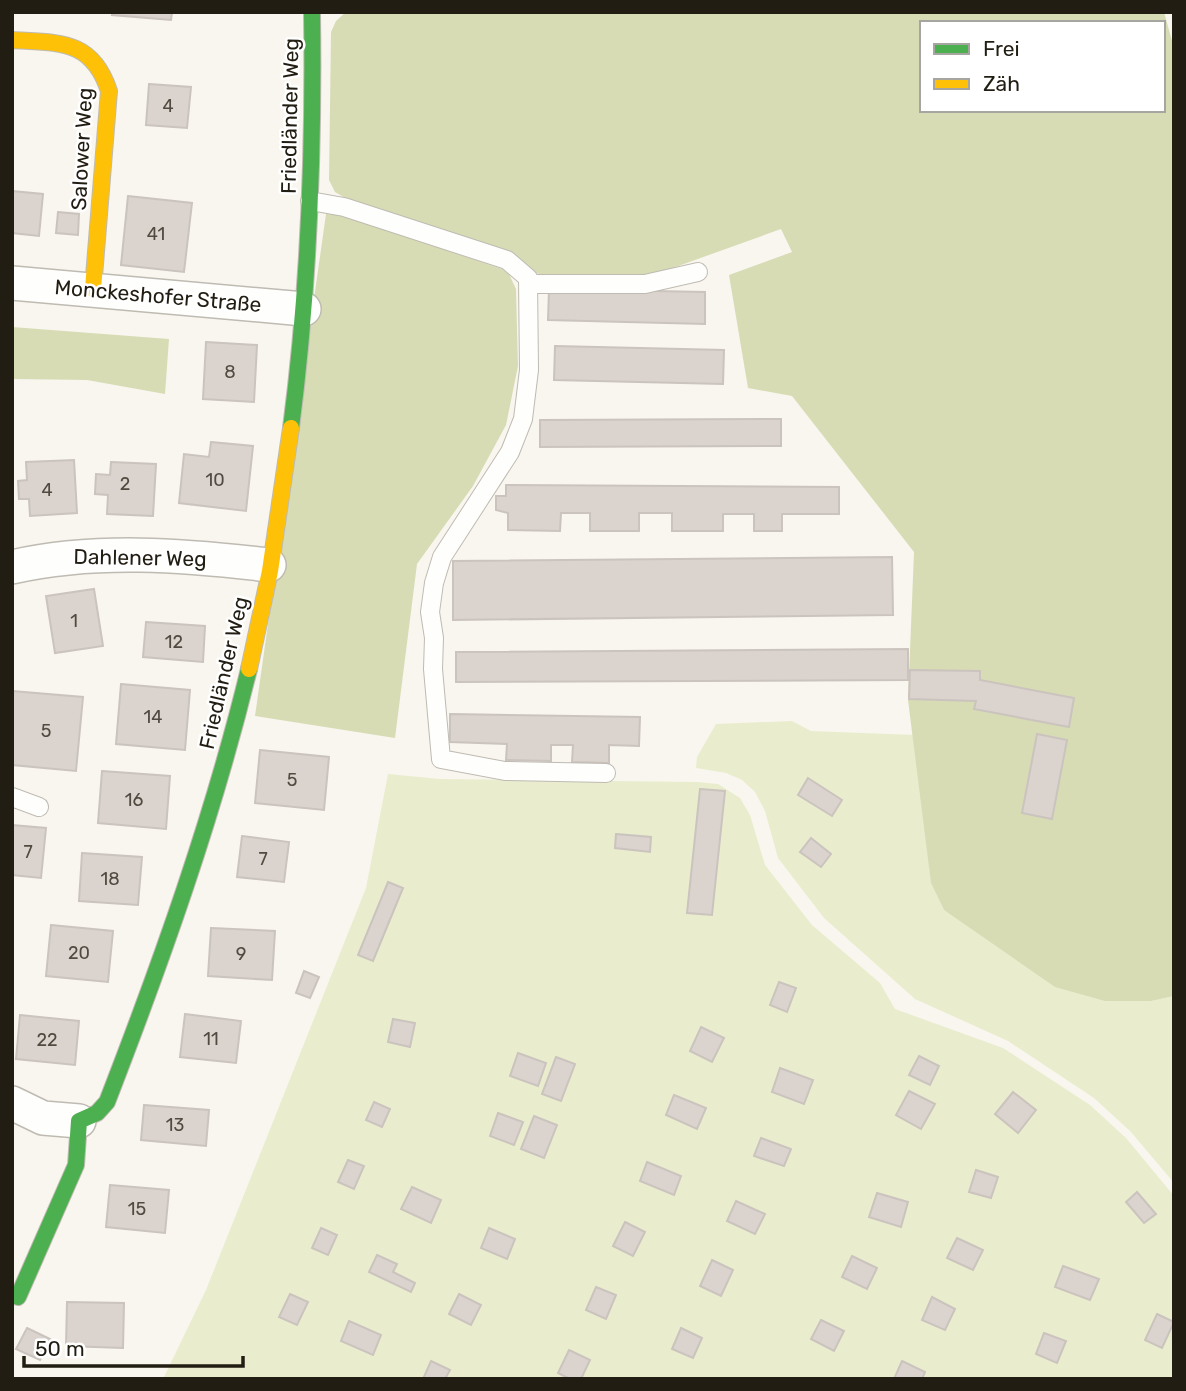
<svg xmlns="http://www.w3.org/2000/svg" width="1186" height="1391" font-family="Rubik,sans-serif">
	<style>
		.green { fill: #e9edcd }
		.forest { fill: #d7dcb5; fill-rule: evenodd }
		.building { fill: #dbd3cd; stroke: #cbc3be; stroke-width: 2 }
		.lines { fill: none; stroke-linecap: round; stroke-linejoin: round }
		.lane-casing { stroke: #bfbbb2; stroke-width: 20 }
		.street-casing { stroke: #bfbbb2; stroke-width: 36 }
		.fast-casing { stroke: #bfbbb2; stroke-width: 18 }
		.slow-casing { stroke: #bfbbb2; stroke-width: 18 }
		.lane { stroke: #fefefd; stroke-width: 18 }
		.street { stroke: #fefefd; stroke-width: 33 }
		.fast { stroke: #4caf50; stroke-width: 16 }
		.slow { stroke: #ffc107; stroke-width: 16 }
		.labels { text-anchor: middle; stroke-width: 5; stroke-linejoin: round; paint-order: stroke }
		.number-label { font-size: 18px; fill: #504a41 }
		.street-label { font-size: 21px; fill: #221d12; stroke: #fff }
	</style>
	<rect width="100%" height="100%" fill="#f9f6ef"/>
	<g class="green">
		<polygon points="792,721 811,731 915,735 931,882 944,910 1151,1001 1174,996 1174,1183 1131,1132 1094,1098 1008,1041 915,999 824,918 778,858 765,811 755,792 742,780 726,773 696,768 697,757 716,724"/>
		<polygon points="388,774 440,779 697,782 718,784 740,798 750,815 765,865 812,925 880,983 895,1009 1003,1048 1090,1105 1126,1138 1174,1196 1174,1379 163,1379 206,1290 366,888"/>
	</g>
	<g class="forest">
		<path d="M 346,12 L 1164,12 L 1174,48 L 1174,996 L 1151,1001 L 1105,1001 L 1055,987 L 944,910 L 931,883 L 908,700 L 914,552 L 792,396 L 748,388 L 729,275 L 792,252 L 781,229 L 645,278 L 544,276 L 534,272 L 512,252 L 347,199 L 335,192 L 329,180 L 331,32 L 336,21 ZM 922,23 L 1163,23 L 1163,110 L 922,110 Z"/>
		<polygon points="326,214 343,215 502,269 509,274 516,289 518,366 506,425 473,486 417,564 395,738 255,716"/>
		<polygon points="12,327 169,339 165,394 87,380 12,379"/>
	</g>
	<g class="building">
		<polygon points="113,12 172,12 171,20 112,15"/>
		<polygon points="149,84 191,87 187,128 146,125"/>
		<polygon points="12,191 43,194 39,236 12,233"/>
		<polygon points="128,196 192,203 184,272 121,265"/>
		<polygon points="58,212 79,214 78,235 56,233"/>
		<polygon points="549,289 705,292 705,324 548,320"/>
		<polygon points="206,342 257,345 254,402 203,399"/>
		<polygon points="555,346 724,350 723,384 554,380"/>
		<polygon points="781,419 781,446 540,447 540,420"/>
		<polygon points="211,442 253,446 246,511 179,503 184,454 209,457"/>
		<polygon points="74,460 77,513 30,516 29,499 19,499 18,481 27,480 26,462"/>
		<polygon points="111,462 156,464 153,516 107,514 108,495 95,494 96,474 110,475"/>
		<polygon points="506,485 839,487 839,514 782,514 782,531 754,531 754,514 723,514 723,531 672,531 672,513 639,513 639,531 590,531 590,513 561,513 560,531 508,530 508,513 496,510 496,496 506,496"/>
		<polygon points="892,557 893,615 453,620 453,561"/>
		<polygon points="94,589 103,646 55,653 46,596"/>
		<polygon points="146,622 205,626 203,662 143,657"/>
		<polygon points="908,649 908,680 456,682 456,652"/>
		<polygon points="910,670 980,671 980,680 1074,698 1069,727 974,709 976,701 909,699"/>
		<polygon points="121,684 190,690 185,750 116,744"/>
		<polygon points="12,691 83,697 76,771 12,765"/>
		<polygon points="450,714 640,717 639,746 609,745 609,763 572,762 573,745 551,745 551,761 506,760 507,744 450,742"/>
		<polygon points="1037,734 1067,740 1052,819 1022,813"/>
		<polygon points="260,750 329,757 324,810 255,803"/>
		<polygon points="102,771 170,776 166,829 98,823"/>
		<polygon points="808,778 842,800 832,816 798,795"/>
		<polygon points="700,789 725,791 712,915 687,913"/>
		<polygon points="12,825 46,828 41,878 12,875"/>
		<polygon points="616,834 651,837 650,852 615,848"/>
		<polygon points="242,836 289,842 284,882 237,877"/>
		<polygon points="811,838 831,854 821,867 800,852"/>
		<polygon points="82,853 142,857 138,905 79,901"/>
		<polygon points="388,882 403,888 373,961 358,955"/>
		<polygon points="51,925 113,931 108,982 46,976"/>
		<polygon points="211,928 275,931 272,980 208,976"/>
		<polygon points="304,971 319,977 310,998 296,993"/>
		<polygon points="779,982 796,988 787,1012 770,1005"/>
		<polygon points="185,1014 241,1021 236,1063 180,1057"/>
		<polygon points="20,1015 79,1021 75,1065 16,1059"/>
		<polygon points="393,1019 415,1023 410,1047 388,1042"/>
		<polygon points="701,1027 724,1038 712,1062 690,1051"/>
		<polygon points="518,1053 546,1063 538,1086 510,1076"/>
		<polygon points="919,1056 939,1066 930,1085 909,1075"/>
		<polygon points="556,1057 575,1064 561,1101 542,1094"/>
		<polygon points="780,1068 813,1080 804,1104 772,1092"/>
		<polygon points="909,1091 935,1104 921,1129 896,1115"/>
		<polygon points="1013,1092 1036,1110 1018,1133 995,1114"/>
		<polygon points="674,1095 706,1108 697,1129 666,1115"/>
		<polygon points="374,1102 390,1109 382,1127 366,1120"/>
		<polygon points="144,1105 209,1110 206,1146 141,1140"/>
		<polygon points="498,1113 523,1122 514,1145 490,1136"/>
		<polygon points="534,1116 557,1125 544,1158 521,1149"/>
		<polygon points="761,1138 791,1149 784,1166 754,1156"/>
		<polygon points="348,1160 364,1166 354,1189 338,1182"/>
		<polygon points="647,1162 681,1176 674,1195 640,1181"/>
		<polygon points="976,1170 998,1177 991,1198 969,1192"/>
		<polygon points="110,1185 169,1190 165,1233 106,1227"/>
		<polygon points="412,1187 441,1200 431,1223 401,1209"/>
		<polygon points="1137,1192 1156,1214 1144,1223 1126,1202"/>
		<polygon points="877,1193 908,1202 901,1227 869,1217"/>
		<polygon points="736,1201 765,1214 755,1234 727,1221"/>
		<polygon points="625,1222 645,1232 633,1256 613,1246"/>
		<polygon points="321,1228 337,1235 328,1255 312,1248"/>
		<polygon points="489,1228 515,1239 507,1259 481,1248"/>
		<polygon points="957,1238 983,1250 973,1270 947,1258"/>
		<polygon points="377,1255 397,1264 393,1272 415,1283 411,1292 369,1272"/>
		<polygon points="852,1256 877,1268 867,1289 842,1277"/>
		<polygon points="712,1260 733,1270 721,1296 700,1286"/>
		<polygon points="1063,1266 1099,1279 1090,1300 1055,1287"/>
		<polygon points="596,1287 616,1295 606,1319 586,1310"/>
		<polygon points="290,1294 308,1302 297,1325 279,1317"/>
		<polygon points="459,1294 481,1305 471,1325 449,1314"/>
		<polygon points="932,1297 955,1309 945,1330 922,1320"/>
		<polygon points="67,1302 124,1303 123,1348 66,1346"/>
		<polygon points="1157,1314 1174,1322 1162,1348 1145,1340"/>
		<polygon points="821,1320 844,1331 834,1351 811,1339"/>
		<polygon points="349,1321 381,1335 373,1355 341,1341"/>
		<polygon points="27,1328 50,1339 40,1360 16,1349"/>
		<polygon points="681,1328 702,1338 693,1358 672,1349"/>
		<polygon points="1044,1333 1066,1341 1057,1363 1036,1354"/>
		<polygon points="569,1350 590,1360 581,1379 570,1379 558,1373"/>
		<polygon points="431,1361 450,1370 445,1379 423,1379"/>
		<polygon points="902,1361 925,1372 922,1379 894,1379"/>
	</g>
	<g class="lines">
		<g class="lane-casing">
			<g id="lane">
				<polyline points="310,201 344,207 507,260 528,278 529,370 523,419 510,452 442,557 434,583 430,612 434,638 433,669 441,759 505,771 606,773"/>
				<polyline points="529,284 645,284 698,272"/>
				<polyline points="12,797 39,807"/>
			</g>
		</g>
		<g class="street-casing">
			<g id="street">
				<polyline points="12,283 304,309"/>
				<path d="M 12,567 C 96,548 184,555 269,565"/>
				<polyline points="12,1103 43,1118 79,1121"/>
			</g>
		</g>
		<g class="fast-casing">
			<g id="fast">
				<path d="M 291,428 C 309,290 314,151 312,12"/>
				<path d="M 18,1297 L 76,1165 L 79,1121 L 97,1113 L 107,1102 C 162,960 213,817 249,669"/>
			</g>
		</g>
		<g class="slow-casing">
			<g id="slow">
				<path d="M 12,40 C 59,43 92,39 109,91 L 93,289"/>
				<polyline points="249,669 270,571 291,428"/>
			</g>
		</g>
		<use href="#lane" class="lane"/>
		<use href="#street" class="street"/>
		<use href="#fast" class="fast"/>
		<use href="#slow" class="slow"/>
	</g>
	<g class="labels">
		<g class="number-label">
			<text x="168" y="112">4</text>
			<text x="156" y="240">41</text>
			<text x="230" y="378">8</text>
			<text x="215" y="486">10</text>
			<text x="125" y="490">2</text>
			<text x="47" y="496">4</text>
			<text x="74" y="627">1</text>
			<text x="174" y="648">12</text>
			<text x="153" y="723">14</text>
			<text x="46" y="737">5</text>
			<text x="292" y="786">5</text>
			<text x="134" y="806">16</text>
			<text x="28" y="858">7</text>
			<text x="263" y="865">7</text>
			<text x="110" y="885">18</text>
			<text x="79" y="959">20</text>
			<text x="241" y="960">9</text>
			<text x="211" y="1045">11</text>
			<text x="47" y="1046">22</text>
			<text x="175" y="1131">13</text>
			<text x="137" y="1215">15</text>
		</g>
		<g class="street-label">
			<text transform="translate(290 116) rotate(-89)" y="7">Friedländer Weg</text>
			<text transform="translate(82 149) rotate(-87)" y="7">Salower Weg</text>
			<text transform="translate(158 296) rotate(5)" y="7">Monckeshofer Straße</text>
			<text transform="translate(140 558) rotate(1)" y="7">Dahlener Weg</text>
			<text transform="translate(224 673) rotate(-77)" y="7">Friedländer Weg</text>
		</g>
	</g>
	<rect width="1186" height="1391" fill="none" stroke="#221d12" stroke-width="28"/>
	<rect x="920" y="21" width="245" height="91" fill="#ffffff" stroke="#a7a5a0" stroke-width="2"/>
	<rect x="934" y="44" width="35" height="10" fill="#4caf50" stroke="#a7a5a0" stroke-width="2"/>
	<text x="983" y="56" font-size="21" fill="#221d12">Frei</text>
	<rect x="934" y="79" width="35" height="10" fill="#ffc107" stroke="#a7a5a0" stroke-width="2"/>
	<text x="983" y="91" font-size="21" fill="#221d12">Zäh</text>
	<path d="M24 1356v10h219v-10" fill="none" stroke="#221d12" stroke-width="3.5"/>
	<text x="35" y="1356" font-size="21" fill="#221d12" stroke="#ffffff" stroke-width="5" paint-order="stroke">50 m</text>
</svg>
